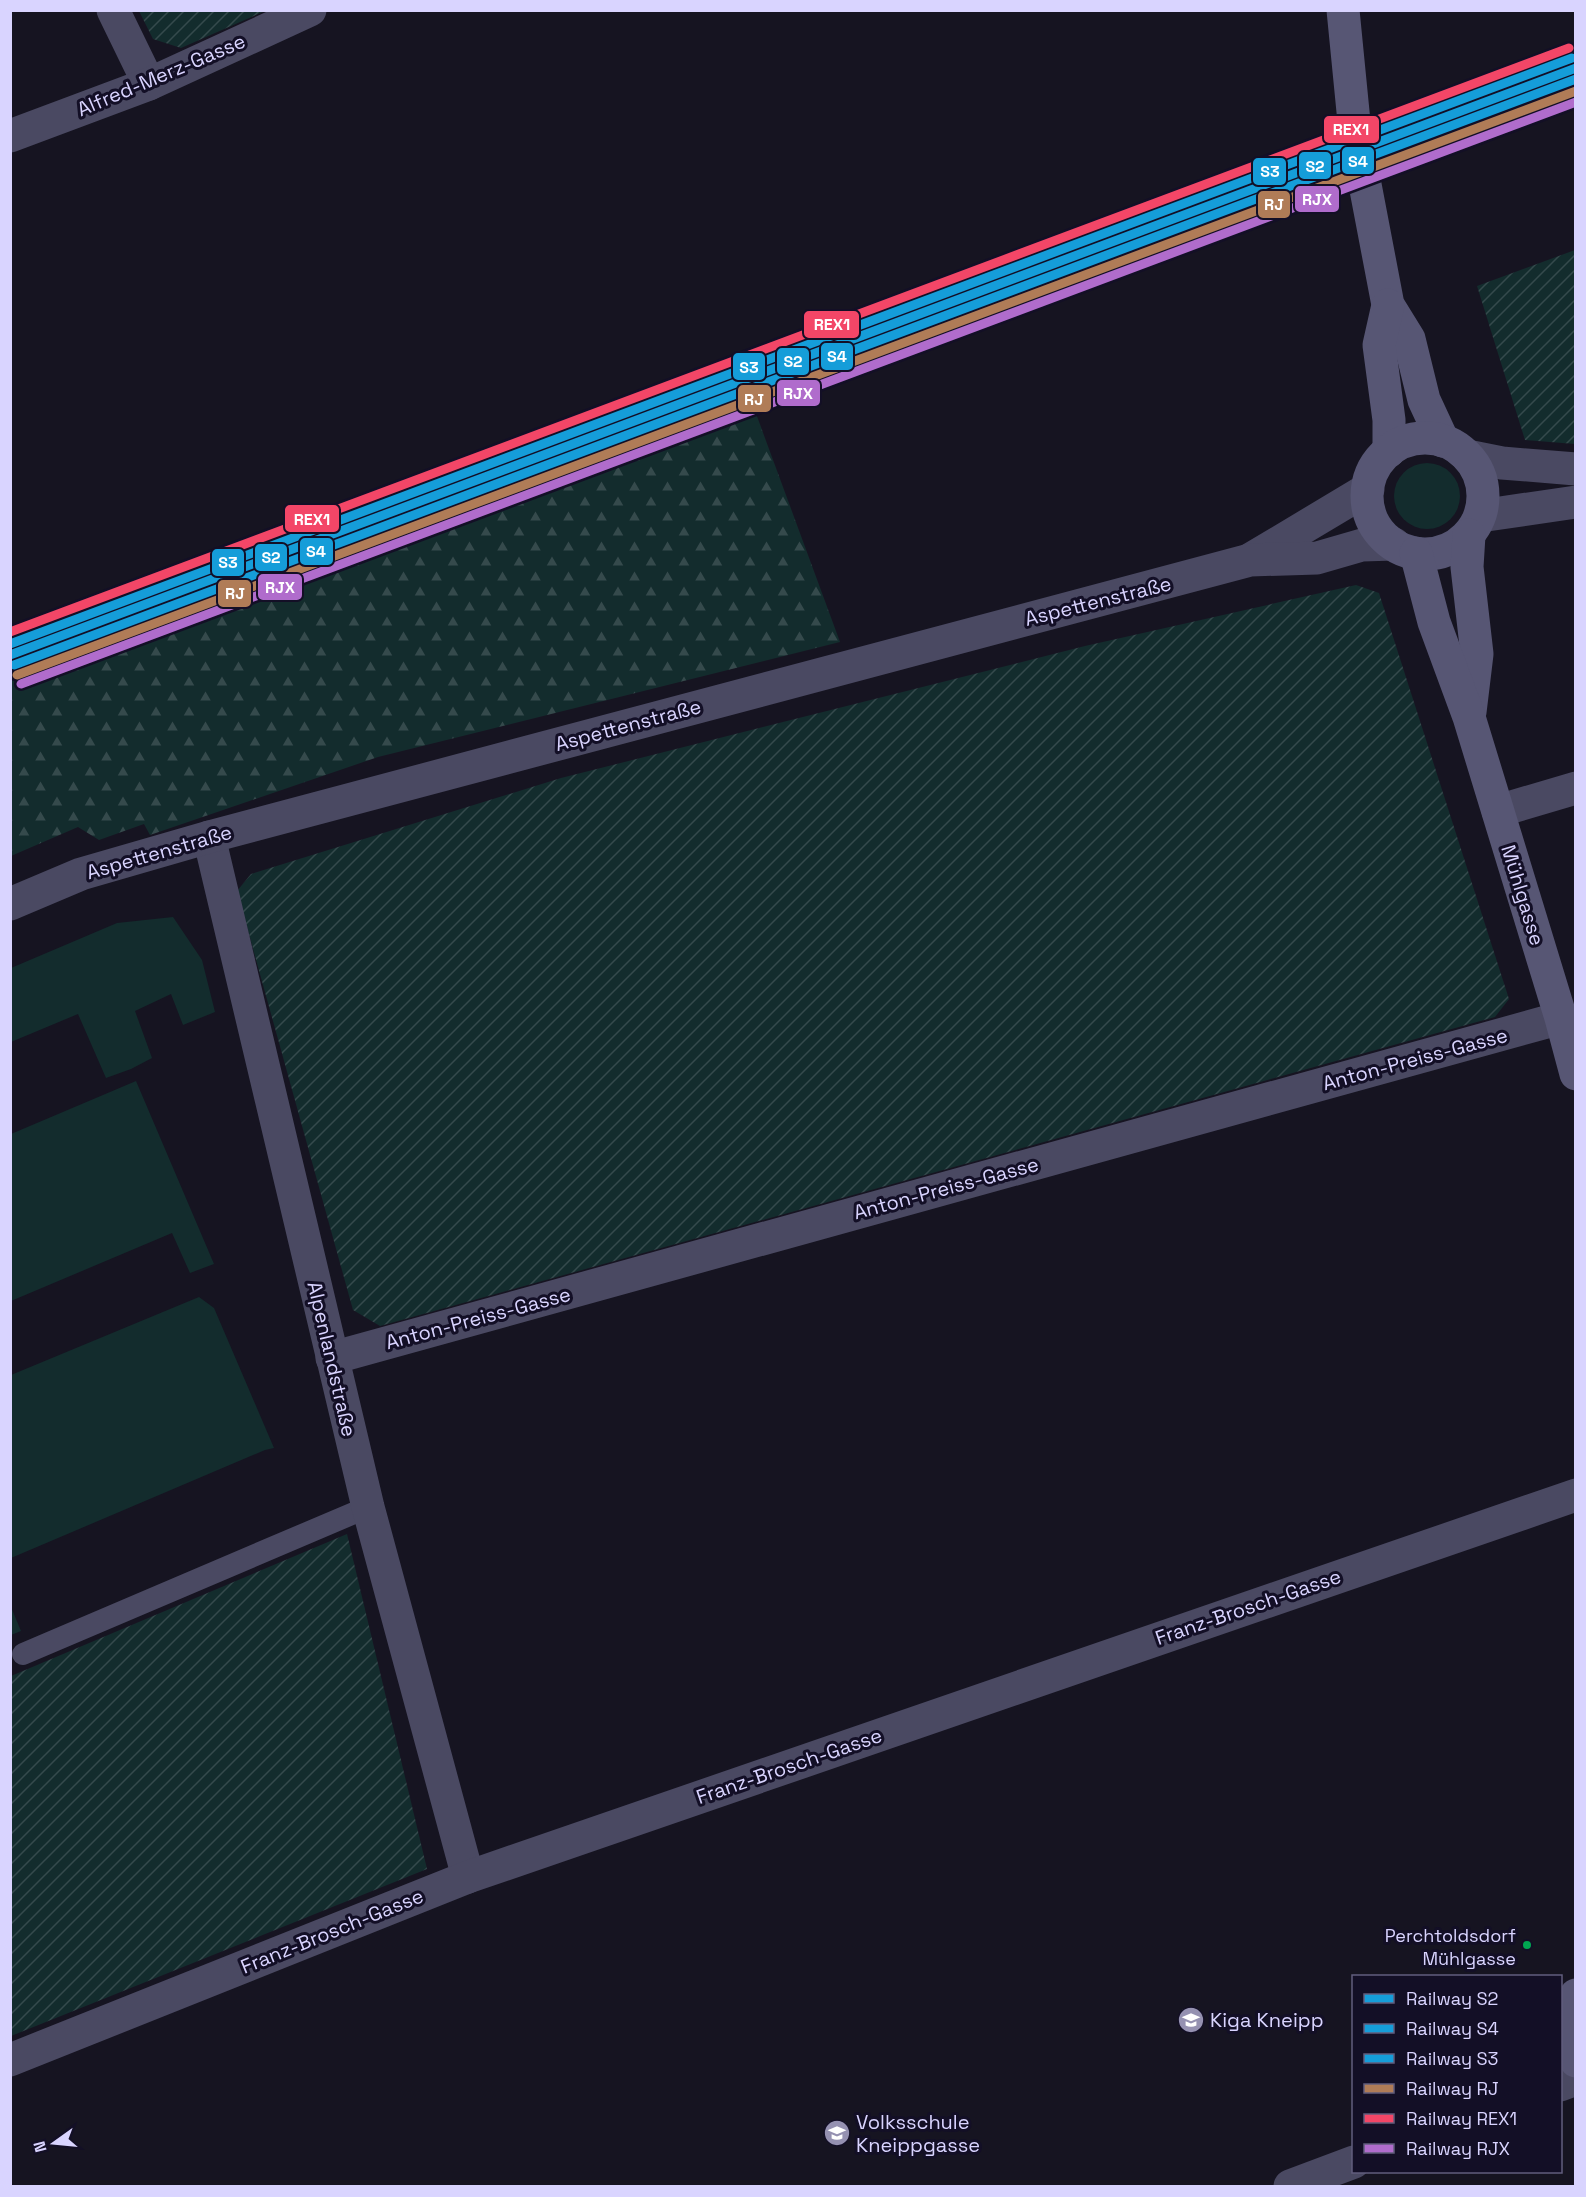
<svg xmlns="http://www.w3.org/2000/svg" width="1586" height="2197" font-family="'Space Grotesk',sans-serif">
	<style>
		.grass { fill: #132c2d }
		.forest { fill: url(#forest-firs) }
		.garden { fill: url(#garden-furrows) }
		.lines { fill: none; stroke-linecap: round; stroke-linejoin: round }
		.lane { stroke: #4a4962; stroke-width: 22 }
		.street { stroke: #4a4962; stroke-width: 33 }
		.secondary { stroke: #575674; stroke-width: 33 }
		.rail-1-casing { stroke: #130f26; stroke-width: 14 }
		.rail-2-casing { stroke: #130f26; stroke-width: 14 }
		.rail-3-casing { stroke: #130f26; stroke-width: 14 }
		.rail-4-casing { stroke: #130f26; stroke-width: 14 }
		.rail-5-casing { stroke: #130f26; stroke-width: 14 }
		.rail-6-casing { stroke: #130f26; stroke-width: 14 }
		.rail-1 { stroke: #159dd9; stroke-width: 9 }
		.rail-2 { stroke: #159dd9; stroke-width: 9 }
		.rail-3 { stroke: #159dd9; stroke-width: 9 }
		.rail-4 { stroke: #b07c57; stroke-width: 9 }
		.rail-5 { stroke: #f34667; stroke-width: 9 }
		.rail-6 { stroke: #b06ccc; stroke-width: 9 }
		.bus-dot { fill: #00a651; stroke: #130f26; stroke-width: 2 }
		.labels { text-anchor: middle; stroke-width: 6; stroke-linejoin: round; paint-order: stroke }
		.bus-label { font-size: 18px; fill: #d9d4ff; stroke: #130f26; text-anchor: end }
		.street-label { font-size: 20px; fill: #d9d4ff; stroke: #130f26 }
		.poi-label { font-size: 20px; fill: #d9d4ff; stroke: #130f26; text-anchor: start }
		.line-badge { stroke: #130f26; stroke-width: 2 }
		.badge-label { font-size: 16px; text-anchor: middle; font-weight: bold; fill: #fff }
	</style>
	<defs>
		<pattern id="forest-firs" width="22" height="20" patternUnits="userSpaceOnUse" patternTransform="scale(1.5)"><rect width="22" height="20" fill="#132c2d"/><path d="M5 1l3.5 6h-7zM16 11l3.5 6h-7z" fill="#354a4c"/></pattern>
		<pattern id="garden-furrows" width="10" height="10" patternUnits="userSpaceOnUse" patternTransform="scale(1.5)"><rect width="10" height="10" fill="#132c2d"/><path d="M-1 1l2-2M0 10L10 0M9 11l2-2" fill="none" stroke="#354a4c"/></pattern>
	</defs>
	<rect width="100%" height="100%" fill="#161421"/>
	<g class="grass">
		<circle cx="1427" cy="496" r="33"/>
		<polygon points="173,917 202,960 215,1012 183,1025 171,994 135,1011 152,1058 131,1069 106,1078 78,1014 11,1042 11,968 117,923"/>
		<polygon points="136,1081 214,1264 190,1273 172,1233 11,1301 11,1134"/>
		<polygon points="199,1297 214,1308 274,1448 265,1450 11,1558 11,1375"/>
		<polygon points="11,1607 21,1631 11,1635 10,1635"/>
	</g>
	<polygon class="forest" points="751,400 840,642 378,757 150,835 144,824 99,840 78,827 11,856 11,681"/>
	<g class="garden">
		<polygon points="139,11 265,11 181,48 153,39"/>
		<polygon points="1575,250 1575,444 1525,440 1477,286"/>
		<polygon points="1356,585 1379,593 1509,999 1495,1017 380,1326 353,1310 237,891 251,874 561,778 1085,646"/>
		<polygon points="347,1534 427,1869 11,2036 11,1676"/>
	</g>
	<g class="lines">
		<polyline class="lane" points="23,1654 368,1507"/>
		<g class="street">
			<polyline points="113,10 149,84"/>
			<polyline points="10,136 149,84 310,10"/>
			<polyline points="1467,456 1502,463 1576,469"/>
			<polyline points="1480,516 1576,502"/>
			<polyline points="1251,559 1368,489"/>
			<polyline points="1498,811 1576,788"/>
			<polyline points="209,837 368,1507 468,1877"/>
			<polyline points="10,904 81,874 209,837 1250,560 1317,558 1362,545 1394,544"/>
			<polyline points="332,1358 1561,1018"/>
			<polyline points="10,2060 468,1877 1576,1495"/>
			<polyline points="1560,2085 1576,2079"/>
			<polyline points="1290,2186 1354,2162"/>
		</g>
		<g class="secondary">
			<polyline points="1343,10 1355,132 1388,305 1409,339 1424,400 1443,441"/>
			<polyline points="1388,305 1379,345 1389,420 1389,451"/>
			<circle cx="1425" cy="496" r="58"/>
			<polyline points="1469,535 1467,567 1477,654 1470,712"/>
			<polyline points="1416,553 1434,622 1469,717 1561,1018 1576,1074"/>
			<polyline points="1576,1995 1576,2061"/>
		</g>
		<g class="rail-1-casing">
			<polyline id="rail-1" points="10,655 1576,68"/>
		</g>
		<g class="rail-2-casing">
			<polyline id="rail-2" points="14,665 1576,79"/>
		</g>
		<g class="rail-3-casing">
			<polyline id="rail-3" points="10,644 1572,58"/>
		</g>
		<g class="rail-4-casing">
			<polyline id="rail-4" points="17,675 1576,91"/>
		</g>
		<g class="rail-5-casing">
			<polyline id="rail-5" points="10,632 1569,48"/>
		</g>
		<g class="rail-6-casing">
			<polyline id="rail-6" points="21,684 1576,102"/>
		</g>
		<use href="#rail-1" class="rail-1"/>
		<use href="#rail-2" class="rail-2"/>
		<use href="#rail-3" class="rail-3"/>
		<use href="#rail-4" class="rail-4"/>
		<use href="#rail-5" class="rail-5"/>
		<use href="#rail-6" class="rail-6"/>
	</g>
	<defs>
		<g id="school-disc" transform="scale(1.35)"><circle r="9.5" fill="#9591b1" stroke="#130f26"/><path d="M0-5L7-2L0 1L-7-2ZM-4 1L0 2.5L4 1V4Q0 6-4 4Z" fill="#fff"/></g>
	</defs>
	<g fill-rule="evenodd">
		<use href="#school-disc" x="1191" y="2020"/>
		<use href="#school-disc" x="837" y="2133"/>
	</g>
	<circle class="bus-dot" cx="1527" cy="1945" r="5"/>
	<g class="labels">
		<g class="bus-label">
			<text x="1516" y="1942">Perchtoldsdorf<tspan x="1516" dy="23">Mühlgasse</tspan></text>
		</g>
		<g class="street-label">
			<text transform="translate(161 75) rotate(-23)" y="7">Alfred-Merz-Gasse</text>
			<text transform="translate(1098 601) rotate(-14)" y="7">Aspettenstraße</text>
			<text transform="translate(628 725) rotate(-15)" y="7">Aspettenstraße</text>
			<text transform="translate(159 852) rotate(-16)" y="7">Aspettenstraße</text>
			<text transform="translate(1523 895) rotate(73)" y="7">Mühlgasse</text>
			<text transform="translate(1415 1059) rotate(-15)" y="7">Anton-Preiss-Gasse</text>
			<text transform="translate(946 1188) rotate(-15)" y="7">Anton-Preiss-Gasse</text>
			<text transform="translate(478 1318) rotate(-15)" y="7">Anton-Preiss-Gasse</text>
			<text transform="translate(332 1359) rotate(77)" y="7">Alpenlandstraße</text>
			<text transform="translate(1248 1607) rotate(-19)" y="7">Franz-Brosch-Gasse</text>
			<text transform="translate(789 1766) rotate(-19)" y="7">Franz-Brosch-Gasse</text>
			<text transform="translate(332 1931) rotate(-22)" y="7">Franz-Brosch-Gasse</text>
		</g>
		<g class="poi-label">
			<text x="1210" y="2027">Kiga Kneipp</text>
			<text x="856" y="2129">Volksschule<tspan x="856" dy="23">Kneippgasse</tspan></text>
		</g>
	</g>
	<g class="line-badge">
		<rect x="1323" y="115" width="57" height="29" rx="6" fill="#f34667"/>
		<rect x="1341" y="146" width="34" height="29" rx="6" fill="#159dd9"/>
		<rect x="1298" y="151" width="34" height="29" rx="6" fill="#159dd9"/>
		<rect x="1252" y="157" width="35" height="29" rx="6" fill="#159dd9"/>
		<rect x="1294" y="185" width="46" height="28" rx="6" fill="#b06ccc"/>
		<rect x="1257" y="190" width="34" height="29" rx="6" fill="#b07c57"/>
		<rect x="803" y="310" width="57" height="29" rx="6" fill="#f34667"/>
		<rect x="820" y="342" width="34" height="29" rx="6" fill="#159dd9"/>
		<rect x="776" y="347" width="34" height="29" rx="6" fill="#159dd9"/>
		<rect x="732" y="352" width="34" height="29" rx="6" fill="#159dd9"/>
		<rect x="776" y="379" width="45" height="28" rx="6" fill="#b06ccc"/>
		<rect x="737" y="384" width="35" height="29" rx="6" fill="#b07c57"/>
		<rect x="284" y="504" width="56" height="29" rx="6" fill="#f34667"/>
		<rect x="299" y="537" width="35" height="29" rx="6" fill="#159dd9"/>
		<rect x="254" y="543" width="34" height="29" rx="6" fill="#159dd9"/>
		<rect x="211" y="548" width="34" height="29" rx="6" fill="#159dd9"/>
		<rect x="257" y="573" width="46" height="28" rx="6" fill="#b06ccc"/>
		<rect x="217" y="579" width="35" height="29" rx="6" fill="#b07c57"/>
	</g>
	<g class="badge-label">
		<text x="1351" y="135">REX1</text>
		<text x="1358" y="167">S4</text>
		<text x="1315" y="172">S2</text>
		<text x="1270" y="177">S3</text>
		<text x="1317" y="205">RJX</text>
		<text x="1274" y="210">RJ</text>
		<text x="832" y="330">REX1</text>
		<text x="837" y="362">S4</text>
		<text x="793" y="367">S2</text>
		<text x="749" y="373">S3</text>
		<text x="798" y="399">RJX</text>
		<text x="754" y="405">RJ</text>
		<text x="312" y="525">REX1</text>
		<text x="316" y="557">S4</text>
		<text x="271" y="563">S2</text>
		<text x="228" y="568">S3</text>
		<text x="280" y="593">RJX</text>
		<text x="235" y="599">RJ</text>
	</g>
	<rect width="1586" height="2197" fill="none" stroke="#d9d4ff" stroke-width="24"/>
	<rect x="1352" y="1975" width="210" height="198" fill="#130f26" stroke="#625e7d" stroke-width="1.5"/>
	<rect x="1364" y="1994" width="30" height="9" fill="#159dd9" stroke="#625e7d" stroke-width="1.5"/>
	<text x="1406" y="2005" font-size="18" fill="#d9d4ff">Railway S2</text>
	<rect x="1364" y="2024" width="30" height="9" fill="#159dd9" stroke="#625e7d" stroke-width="1.5"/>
	<text x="1406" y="2035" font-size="18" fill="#d9d4ff">Railway S4</text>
	<rect x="1364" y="2054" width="30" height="9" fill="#159dd9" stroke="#625e7d" stroke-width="1.5"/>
	<text x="1406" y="2065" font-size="18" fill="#d9d4ff">Railway S3</text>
	<rect x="1364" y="2084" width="30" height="9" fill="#b07c57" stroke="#625e7d" stroke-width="1.5"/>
	<text x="1406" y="2095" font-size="18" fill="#d9d4ff">Railway RJ</text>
	<rect x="1364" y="2114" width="30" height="9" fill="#f34667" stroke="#625e7d" stroke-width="1.5"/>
	<text x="1406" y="2125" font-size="18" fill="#d9d4ff">Railway REX1</text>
	<rect x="1364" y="2144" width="30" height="9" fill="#b06ccc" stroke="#625e7d" stroke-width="1.5"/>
	<text x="1406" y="2155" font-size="18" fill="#d9d4ff">Railway RJX</text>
	<g transform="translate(54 2143) rotate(255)" stroke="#130f26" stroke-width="4.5" paint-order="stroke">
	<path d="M0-4.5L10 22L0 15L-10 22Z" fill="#d9d4ff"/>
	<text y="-9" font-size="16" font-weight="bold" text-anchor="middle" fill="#d9d4ff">N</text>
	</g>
</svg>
